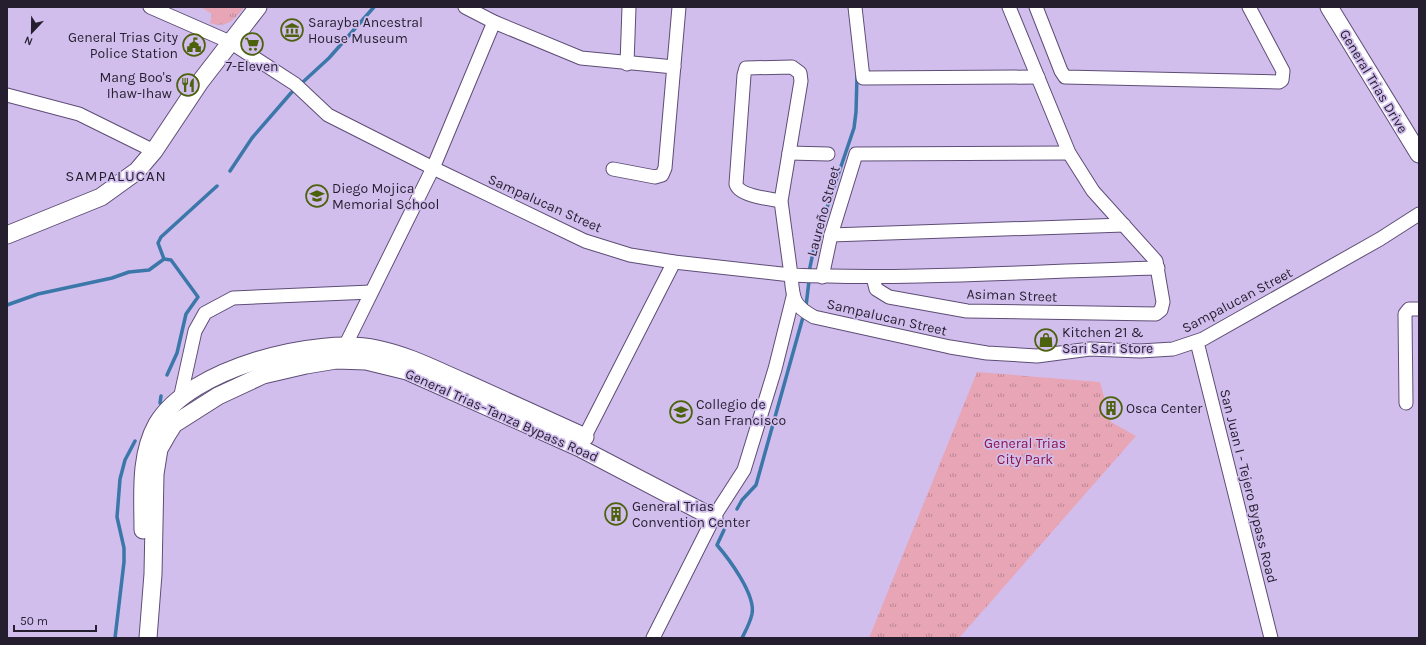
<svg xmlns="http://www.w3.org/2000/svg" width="1426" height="645" font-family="Karla,sans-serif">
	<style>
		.park { fill: url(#park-tufts) }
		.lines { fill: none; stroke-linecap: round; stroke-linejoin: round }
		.stream { stroke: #3b77a9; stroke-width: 3.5 }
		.minor-casing { stroke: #5e4d76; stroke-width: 15 }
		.major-casing { stroke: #5e4d76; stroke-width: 19 }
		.minor { stroke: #fff; stroke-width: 13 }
		.major { stroke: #fff; stroke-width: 17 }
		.labels { text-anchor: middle; stroke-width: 3.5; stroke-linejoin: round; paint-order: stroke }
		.poi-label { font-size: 14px; fill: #251e2f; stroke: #d1beed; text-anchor: start }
		.street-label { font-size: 14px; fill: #251e2f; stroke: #d1beed }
		.park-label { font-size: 14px; fill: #8e1445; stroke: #d1beed }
		.neighbourhood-label { font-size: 15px; letter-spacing: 1px; fill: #251e2f; stroke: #d1beed }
	</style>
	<defs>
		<pattern id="park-tufts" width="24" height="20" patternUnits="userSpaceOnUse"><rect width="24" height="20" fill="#e8a5b5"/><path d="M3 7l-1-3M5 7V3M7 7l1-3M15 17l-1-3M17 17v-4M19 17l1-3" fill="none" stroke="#bc8694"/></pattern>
	</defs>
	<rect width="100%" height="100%" fill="#d1beed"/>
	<g class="park">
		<path d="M 201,7 L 244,7 C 235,19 227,29 210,23 L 212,14 Z"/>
		<polygon points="977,372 1100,382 1111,422 1136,436 959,638 869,638"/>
	</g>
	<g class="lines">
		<g class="stream">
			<polyline points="230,171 252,138 291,93 329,58 374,7"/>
			<polyline points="164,259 158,243 161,237 217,186"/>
			<polyline points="809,272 815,243 854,128 856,112 857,76"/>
			<polyline points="7,305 38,294 112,278 129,272 149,270 164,259 171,260 198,297 186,314 177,353 167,375"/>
			<polyline points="806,306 809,281"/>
			<polyline points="160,403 161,396"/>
			<polyline points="737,509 742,500 756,485 803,317"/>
			<path d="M 724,530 L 717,545 C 729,559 756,595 752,614 C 750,623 746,630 742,638"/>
			<polyline points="115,638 124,562 124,548 117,517 120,479 125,460 135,441"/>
		</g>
		<g class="minor-casing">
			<g id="minor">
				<path d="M 150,7 L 230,42 L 295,84 L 328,115 L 433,168 L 585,241 L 630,255 L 674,262 L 791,275 C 793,298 792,305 814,317 L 950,347 L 987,353 L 1037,356 L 1090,349 L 1140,351 L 1173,349 L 1203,339 L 1380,239 L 1419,214"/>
				<polyline points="465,7 494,22 581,58 674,67"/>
				<polyline points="855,7 863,78 1038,77"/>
				<polyline points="1036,7 1061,71 1065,77 1279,82 1282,80 1283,71 1249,7"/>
				<polyline points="627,64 629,7"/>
				<polyline points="7,95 79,114 154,151"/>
				<polyline points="789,153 828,154"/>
				<polyline points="613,169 655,177 662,175 665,168 679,7"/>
				<path d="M 781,201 C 770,199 739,196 736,184 L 744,75 L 746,68 L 792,67 L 800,73 L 801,81 L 781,201 L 791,275 C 913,280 1036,271 1158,268"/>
				<polyline points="831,235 1124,225"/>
				<polyline points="822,277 831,235 856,154 1069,153"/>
				<polyline points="873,277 876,289 889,297 967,311 1156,314 1161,310 1163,302 1156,261 1093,191 1069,153 1009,7"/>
				<polyline points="1197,342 1271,638"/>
				<polyline points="346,344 433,168 494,22"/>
				<polyline points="180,399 195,331 205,313 233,298 371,292"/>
				<polyline points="1406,403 1405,314 1409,309 1419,309"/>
				<polyline points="581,444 674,262"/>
				<polyline points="653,638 715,515 744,470 775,369 793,297"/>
			</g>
		</g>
		<g class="major-casing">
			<g id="major">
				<polyline points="1329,7 1419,154"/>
				<polyline points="7,235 101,197 137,171 154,151 200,82 258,7"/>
				<path d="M 143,530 C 143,495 139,456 157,424 C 190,368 317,336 377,349 C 407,355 436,370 464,382 C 504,400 545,419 585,437"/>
				<polyline points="148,638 153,574 155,474 159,449 167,435 174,424 218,396 263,375 306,365 336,360 366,361 407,371 580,448 714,518"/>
			</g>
		</g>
		<use href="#minor" class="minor"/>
		<use href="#major" class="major"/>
	</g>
	<defs>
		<g id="museum-ring" transform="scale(1.15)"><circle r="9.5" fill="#d1beed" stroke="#4c620d" stroke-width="1.5"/><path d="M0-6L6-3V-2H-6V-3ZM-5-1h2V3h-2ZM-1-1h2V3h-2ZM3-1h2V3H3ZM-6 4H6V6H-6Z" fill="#4c620d"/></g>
		<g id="supermarket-ring" transform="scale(1.15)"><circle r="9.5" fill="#d1beed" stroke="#4c620d" stroke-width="1.5"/><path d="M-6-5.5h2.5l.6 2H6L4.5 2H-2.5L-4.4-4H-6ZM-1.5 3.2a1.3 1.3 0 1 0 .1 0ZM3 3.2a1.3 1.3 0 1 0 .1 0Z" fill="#4c620d"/></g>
		<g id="civic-ring" transform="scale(1.15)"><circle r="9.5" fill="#d1beed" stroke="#4c620d" stroke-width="1.5"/><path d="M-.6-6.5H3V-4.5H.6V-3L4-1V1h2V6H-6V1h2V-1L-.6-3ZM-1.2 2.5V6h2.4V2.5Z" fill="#4c620d"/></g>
		<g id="restaurant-ring" transform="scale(1.15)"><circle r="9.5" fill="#d1beed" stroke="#4c620d" stroke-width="1.5"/><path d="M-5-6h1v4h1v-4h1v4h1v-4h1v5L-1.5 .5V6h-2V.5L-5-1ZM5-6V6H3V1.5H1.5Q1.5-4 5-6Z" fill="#4c620d"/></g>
		<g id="school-ring" transform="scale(1.15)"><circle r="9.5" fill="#d1beed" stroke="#4c620d" stroke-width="1.5"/><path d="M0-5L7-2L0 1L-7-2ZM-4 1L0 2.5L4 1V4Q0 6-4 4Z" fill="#4c620d"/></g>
		<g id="shop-ring" transform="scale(1.15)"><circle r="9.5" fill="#d1beed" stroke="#4c620d" stroke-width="1.5"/><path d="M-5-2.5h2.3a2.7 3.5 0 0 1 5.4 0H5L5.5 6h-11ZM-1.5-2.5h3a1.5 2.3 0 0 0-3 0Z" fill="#4c620d"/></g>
		<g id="building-ring" transform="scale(1.15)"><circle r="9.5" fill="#d1beed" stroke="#4c620d" stroke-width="1.5"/><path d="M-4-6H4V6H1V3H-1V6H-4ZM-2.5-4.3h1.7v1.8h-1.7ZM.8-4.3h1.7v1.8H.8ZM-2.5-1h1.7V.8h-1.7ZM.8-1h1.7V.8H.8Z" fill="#4c620d"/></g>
		<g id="university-ring" transform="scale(1.15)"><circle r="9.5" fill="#d1beed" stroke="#4c620d" stroke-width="1.5"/><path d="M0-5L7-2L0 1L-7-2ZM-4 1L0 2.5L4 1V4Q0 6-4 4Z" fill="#4c620d"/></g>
	</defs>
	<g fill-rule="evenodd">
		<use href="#museum-ring" x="292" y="30"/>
		<use href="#supermarket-ring" x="252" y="44"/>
		<use href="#civic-ring" x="194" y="45"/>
		<use href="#restaurant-ring" x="188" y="85"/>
		<use href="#school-ring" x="317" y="196"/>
		<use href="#shop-ring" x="1046" y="340"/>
		<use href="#building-ring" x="1111" y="408"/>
		<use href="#university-ring" x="681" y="412"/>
		<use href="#building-ring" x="616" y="514"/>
	</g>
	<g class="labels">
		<g class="poi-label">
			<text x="308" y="27">Sarayba Ancestral<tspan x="308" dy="16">House Museum</tspan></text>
			<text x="178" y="42" text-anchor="end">General Trias City<tspan x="178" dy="16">Police Station</tspan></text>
			<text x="252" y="71" text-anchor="middle">7-Eleven</text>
			<text x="172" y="82" text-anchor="end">Mang Boo's<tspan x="172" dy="16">Ihaw-Ihaw</tspan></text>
			<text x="332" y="193">Diego Mojica<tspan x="332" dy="16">Memorial School</tspan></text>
			<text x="1062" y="337">Kitchen 21 &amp;<tspan x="1062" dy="16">Sari Sari Store</tspan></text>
			<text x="696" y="409">Collegio de<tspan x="696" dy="16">San Francisco</tspan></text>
			<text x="1126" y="413">Osca Center</text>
			<text x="632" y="511">General Trias<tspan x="632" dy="16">Convention Center</tspan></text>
		</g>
		<g class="street-label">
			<text transform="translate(1374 81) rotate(59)" y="5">General Trias Drive</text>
			<text transform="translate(545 203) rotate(24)" y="5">Sampalucan Street</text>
			<text transform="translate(823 211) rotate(-75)" y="5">Laureño Street</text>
			<text transform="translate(1012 295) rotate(2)" y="5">Asiman Street</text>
			<text transform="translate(1237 300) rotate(-28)" y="5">Sampalucan Street</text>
			<text transform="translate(887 317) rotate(13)" y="5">Sampalucan Street</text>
			<text transform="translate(502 415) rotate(24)" y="5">General Trias–Tanza Bypass Road</text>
			<text transform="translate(1249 486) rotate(76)" y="5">San Juan I - Tejero Bypass Road</text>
		</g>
		<g class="park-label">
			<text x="1025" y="448">General Trias<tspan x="1025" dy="16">City Park</tspan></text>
		</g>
		<g class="neighbourhood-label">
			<text x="116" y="181">SAMPALUCAN</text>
		</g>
	</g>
	<rect width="1426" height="645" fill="none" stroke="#251e2f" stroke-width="16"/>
	<g transform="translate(32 32) rotate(202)" stroke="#d1beed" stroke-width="3" paint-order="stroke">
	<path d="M0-3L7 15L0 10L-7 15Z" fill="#251e2f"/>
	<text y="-6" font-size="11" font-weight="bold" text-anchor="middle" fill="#251e2f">N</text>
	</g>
	<path d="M14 625v6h82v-6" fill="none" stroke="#251e2f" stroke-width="2"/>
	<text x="20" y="625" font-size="12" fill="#251e2f" stroke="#d1beed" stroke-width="3" paint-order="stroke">50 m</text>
</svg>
